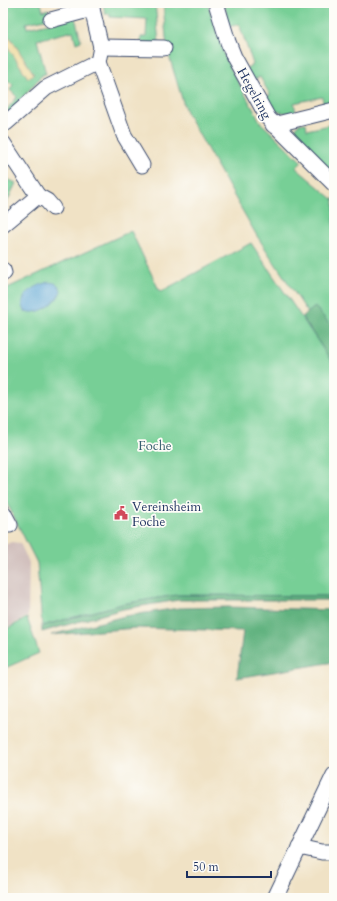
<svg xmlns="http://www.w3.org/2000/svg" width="337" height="901" font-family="Cardo,serif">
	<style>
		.industrial { fill: #d1c0bd }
		.green { fill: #77cf96; stroke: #497f7a }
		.forest { fill: #61b27f; stroke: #3e706e }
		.sand { fill: #eeda9e; stroke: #84847e }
		.water { fill: #5ea7d5; stroke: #3c6b9a }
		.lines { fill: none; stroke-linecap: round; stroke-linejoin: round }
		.minor-casing { stroke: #3b4a6d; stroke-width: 17 }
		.minor { stroke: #fff; stroke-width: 15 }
		.labels { text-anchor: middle; stroke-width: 3.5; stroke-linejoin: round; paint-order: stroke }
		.street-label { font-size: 13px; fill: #1b2f5e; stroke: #fdfcf7 }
		.park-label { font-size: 13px; fill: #375f6f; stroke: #fdfcf7 }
		.poi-label { font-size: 13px; fill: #1b2f5e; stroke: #fdfcf7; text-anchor: start }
	</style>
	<rect width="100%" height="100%" fill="#fdfcf7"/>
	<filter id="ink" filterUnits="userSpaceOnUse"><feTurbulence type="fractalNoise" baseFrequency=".025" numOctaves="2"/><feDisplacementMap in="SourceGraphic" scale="8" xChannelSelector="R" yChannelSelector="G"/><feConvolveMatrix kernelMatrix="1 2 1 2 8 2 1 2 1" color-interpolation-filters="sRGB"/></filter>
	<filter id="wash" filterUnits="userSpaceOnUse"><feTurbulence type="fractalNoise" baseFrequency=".012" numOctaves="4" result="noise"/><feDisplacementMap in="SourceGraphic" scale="16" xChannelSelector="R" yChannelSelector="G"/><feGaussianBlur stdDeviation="0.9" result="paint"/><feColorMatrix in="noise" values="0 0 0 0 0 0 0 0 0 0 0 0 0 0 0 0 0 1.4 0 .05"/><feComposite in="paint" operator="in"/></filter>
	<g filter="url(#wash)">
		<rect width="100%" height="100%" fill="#f0e2c5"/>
		<polygon class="industrial" points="11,542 20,543 29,563 28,616 3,630 3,546"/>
		<g class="green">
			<polygon points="3,3 41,3 43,11 48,9 50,18 26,23 27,28 75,17 81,41 76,43 73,31 37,40 46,74 43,74 11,111 5,112 17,97 10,90 13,85 3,76"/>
			<polygon points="103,3 155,3 159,43 141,43 141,37 146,37 147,19 110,17 110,14 105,14"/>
			<polygon points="163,3 208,3 213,21 226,60 261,123 302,162 296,168 334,200 334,329 315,307 308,313 257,236 186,112 167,49"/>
			<path d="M 224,3 L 329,3 L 334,11 L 334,103 L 324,106 L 322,97 L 294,103 L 296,113 C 278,113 274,112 263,99 L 270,95 L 260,77 L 253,80 L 245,69 L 253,64 L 239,24 L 229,27 Z"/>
			<polygon points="306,123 307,130 334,124 334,178 296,136 296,128 298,124"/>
			<polygon points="3,177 16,183 3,211"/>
			<polygon points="131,231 160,292 251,243 334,365 334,596 177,595 122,604 42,626 37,563 3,495 3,290"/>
			<polygon points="27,618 39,653 3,669 3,631"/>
		</g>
		<g class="forest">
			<polygon points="315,307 334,329 334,365 302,317"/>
			<polygon points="177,595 334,596 334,600 179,600 123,609 42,632 42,626 122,604"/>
			<polygon points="228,607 334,610 334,662 237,678 243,631 136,628 51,635 125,616 179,608"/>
		</g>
		<polygon class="sand" points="10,37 34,74 28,78 4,41"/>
		<path class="water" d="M 48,282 C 55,283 58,283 61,290 C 58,303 39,316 25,311 C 16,295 36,286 48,282 Z"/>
	</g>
	<g filter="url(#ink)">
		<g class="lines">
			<g class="minor-casing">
				<g id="minor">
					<polyline points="216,3 228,42 234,57 268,118 334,184"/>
					<polyline points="92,9 101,47 98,62 124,135 142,165"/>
					<polyline points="51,20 92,9 90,3"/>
					<polyline points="101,47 164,48"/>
					<polyline points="6,123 46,88 98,62"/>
					<polyline points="273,125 334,110"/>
					<polyline points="3,143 38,196 3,225"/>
					<polyline points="38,196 47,201 53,208"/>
					<polyline points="3,270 4,273"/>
					<polyline points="3,512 10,525"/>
					<polyline points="299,847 322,852 334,852"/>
					<polyline points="275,898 334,775"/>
				</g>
			</g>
			<use href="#minor" class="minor"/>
		</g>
	</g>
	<defs>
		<g id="civic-bare" transform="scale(1.08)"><path d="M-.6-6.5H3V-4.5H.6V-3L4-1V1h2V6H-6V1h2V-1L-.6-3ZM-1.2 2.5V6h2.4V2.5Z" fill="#d1495b" stroke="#fdfcf7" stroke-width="2.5" paint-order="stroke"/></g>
	</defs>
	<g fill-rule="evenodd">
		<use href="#civic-bare" x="121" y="513"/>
	</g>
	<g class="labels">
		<g class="street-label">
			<text transform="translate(255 93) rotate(61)" y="5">Hegelring</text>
		</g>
		<g class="park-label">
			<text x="155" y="450">Foche</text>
		</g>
		<g class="poi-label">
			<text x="132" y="511">Vereinsheim<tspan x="132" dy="15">Foche</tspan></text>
		</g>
	</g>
	<rect width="337" height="901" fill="none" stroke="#fdfcf7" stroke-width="16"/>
	<path d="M187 871v6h84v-6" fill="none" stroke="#1b2f5e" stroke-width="2"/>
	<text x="193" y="871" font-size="12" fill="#1b2f5e" stroke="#fdfcf7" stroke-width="3" paint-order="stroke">50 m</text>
</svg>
